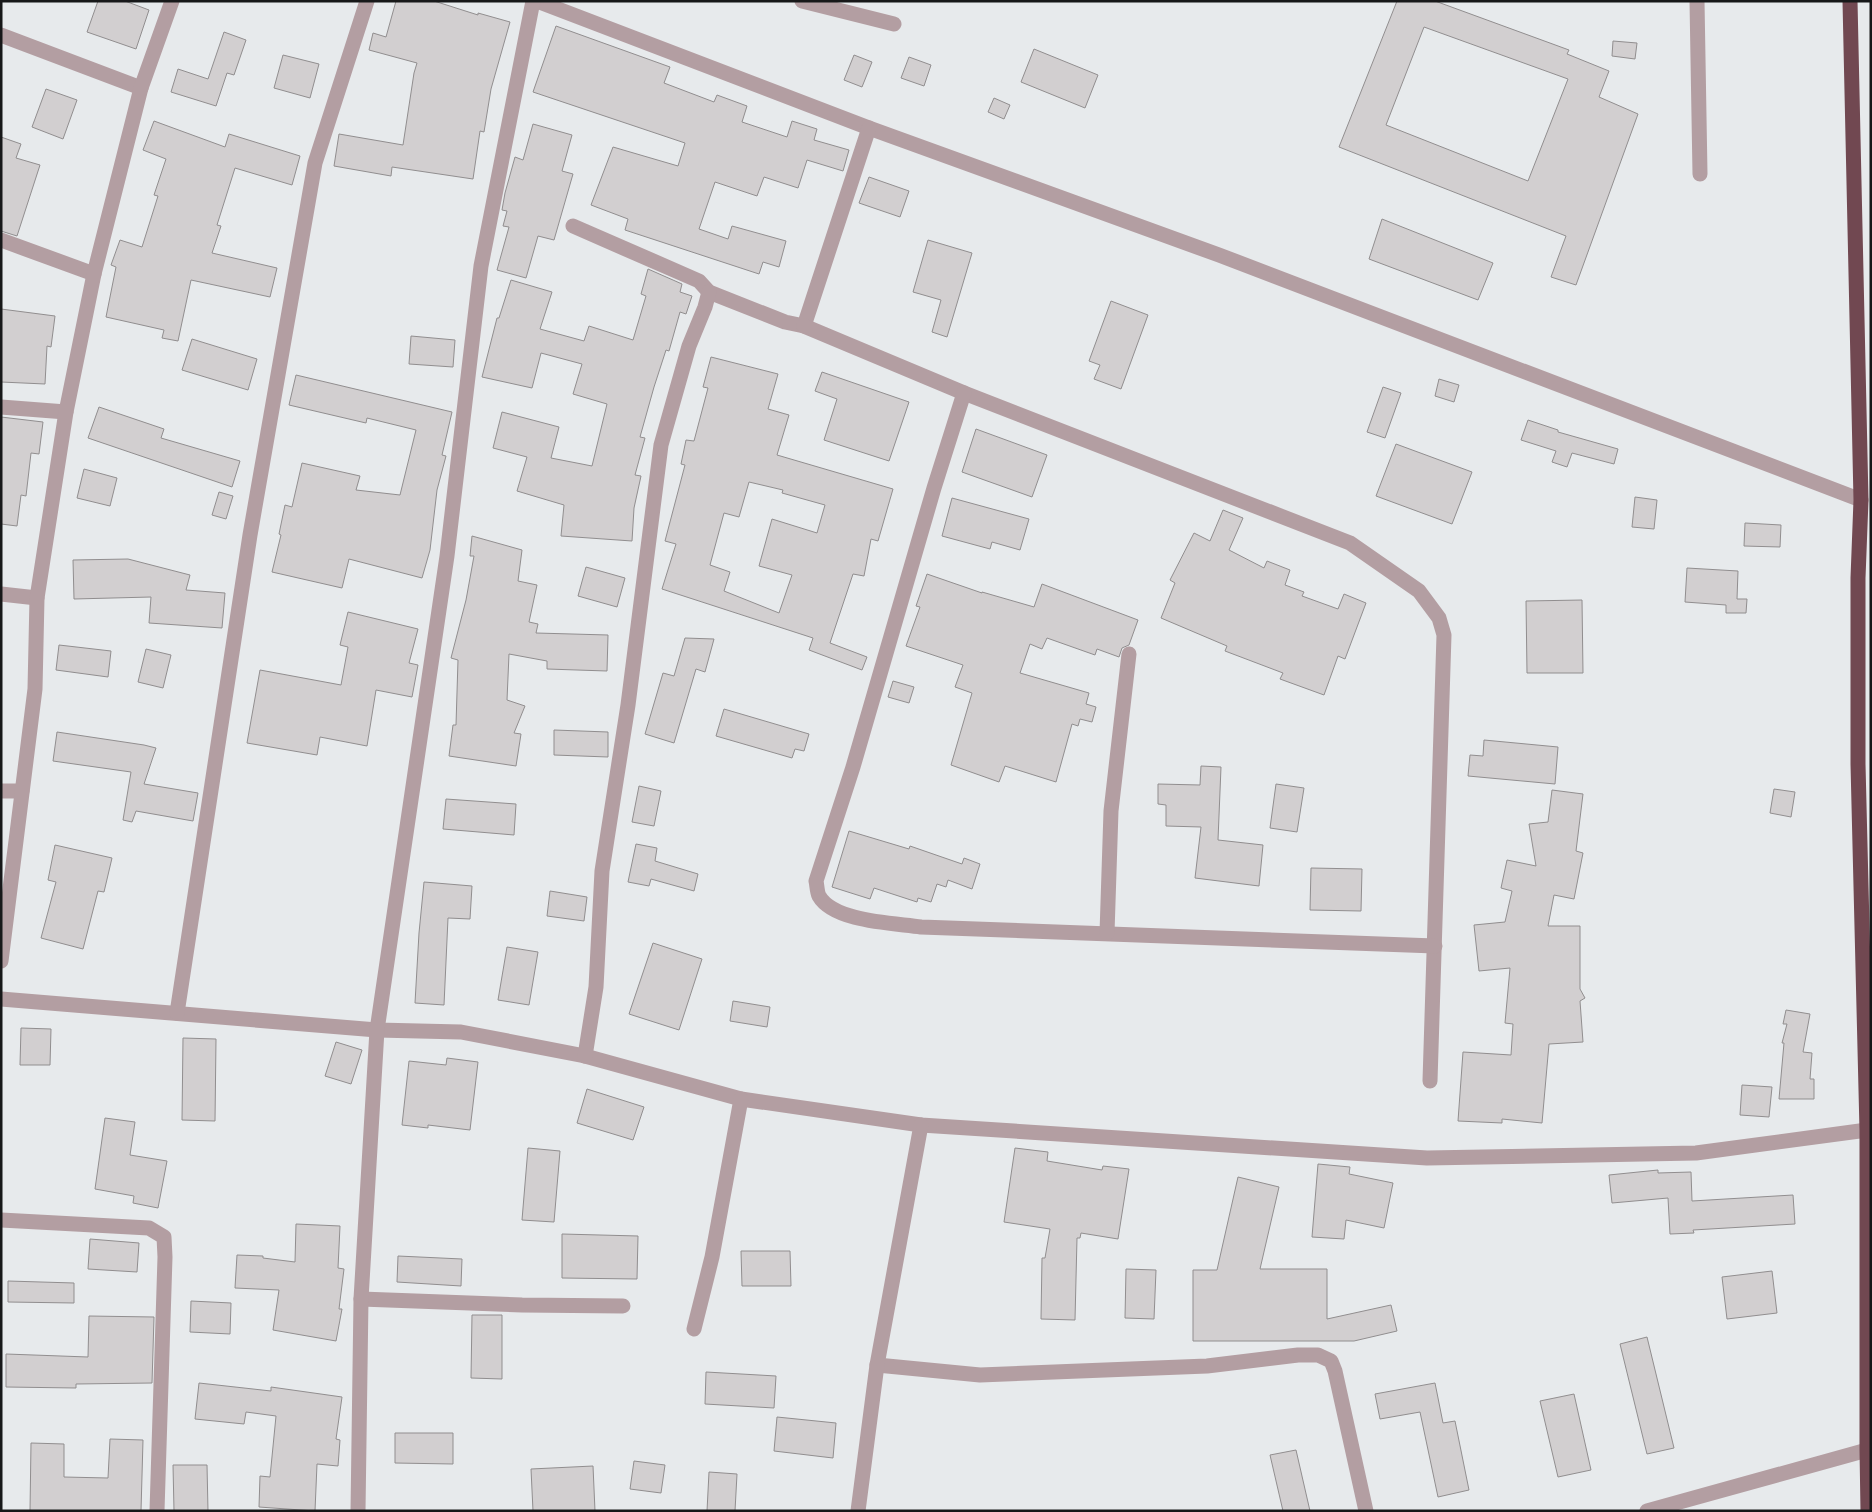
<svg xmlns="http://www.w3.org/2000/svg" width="1872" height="1512" font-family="'Archivo Narrow',sans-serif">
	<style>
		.building { fill: #d2cfd0; stroke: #918e8f; fill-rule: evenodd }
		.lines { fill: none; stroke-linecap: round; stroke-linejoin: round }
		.minor { stroke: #b39ea2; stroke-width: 15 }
		.highway { stroke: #714851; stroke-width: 15 }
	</style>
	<rect width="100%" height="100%" fill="#e7eaec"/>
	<g class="building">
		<polygon points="98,1 125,1 149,10 136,49 87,32"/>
		<polygon points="396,1 434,1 478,15 478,13 510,22 491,89 484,132 480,131 473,179 392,167 391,176 334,166 339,134 403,145 414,73 417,63 369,50 373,33 386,37"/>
		<path d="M 1397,1 L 1435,1 L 1569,50 L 1567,54 L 1609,71 L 1599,97 L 1638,114 L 1576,285 L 1551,277 L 1566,236 L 1339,147 ZM 1424,27 L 1568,79 L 1528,181 L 1386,125 Z"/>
		<polygon points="556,26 670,67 664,83 714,102 717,95 747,106 742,122 787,137 792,121 817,129 814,140 849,150 843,171 807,160 798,188 764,177 757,196 715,182 699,229 728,239 732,226 786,241 779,267 763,262 759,274 625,230 628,219 591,205 613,147 678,166 685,143 533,92"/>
		<polygon points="224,32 246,40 234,75 227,73 216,106 171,92 178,69 208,79"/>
		<polygon points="1613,41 1637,43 1635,59 1612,56"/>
		<polygon points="1034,49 1098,75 1085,108 1021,82"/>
		<polygon points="283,55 319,64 310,98 274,88"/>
		<polygon points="854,55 872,62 862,87 844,80"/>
		<polygon points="909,57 931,65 924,86 901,78"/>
		<polygon points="46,89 77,100 63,139 32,127"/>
		<polygon points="994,98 1010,105 1004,119 988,112"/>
		<polygon points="154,121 225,147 229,134 300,156 292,185 235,168 217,225 221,226 212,253 277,268 270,297 191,280 178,341 162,338 164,330 106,317 116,267 111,265 120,240 142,247 158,196 154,195 166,159 143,150"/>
		<polygon points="533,124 572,135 562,171 573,174 554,240 538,236 526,278 497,270 509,227 503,226 507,211 502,210 505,193 515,157 523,160"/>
		<polygon points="1,137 21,144 16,158 40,165 17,236 1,231"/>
		<polygon points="869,177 909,191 900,217 859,203"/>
		<polygon points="1382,219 1493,263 1478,300 1369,259"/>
		<polygon points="928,240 972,253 947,337 932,332 941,300 913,292"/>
		<polygon points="648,269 682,284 680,292 692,296 686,314 680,312 669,351 666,350 654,387 640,437 645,438 635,475 641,476 634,508 632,541 561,536 564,505 517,491 527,457 493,448 502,412 559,427 551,458 592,466 607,404 573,394 582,364 541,353 532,388 482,377 497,318 499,318 511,280 552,292 540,329 584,341 589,326 633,340 646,296 641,294"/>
		<polygon points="1111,301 1148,315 1121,389 1094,379 1100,365 1089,361"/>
		<polygon points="1,309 55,316 51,347 47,346 45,384 1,382"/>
		<polygon points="411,336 455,340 453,367 409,364"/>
		<polygon points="192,339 257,359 248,390 182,370"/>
		<path d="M 711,357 L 778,374 L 768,409 L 789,415 L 777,455 L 893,489 L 878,541 L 871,539 L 864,576 L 853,574 L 830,643 L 867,657 L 862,670 L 809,650 L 813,638 L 662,589 L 676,544 L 665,541 L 685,465 L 681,464 L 686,440 L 694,441 L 708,388 L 703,387 ZM 749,482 L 783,490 L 782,493 L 825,505 L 817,533 L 772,519 L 759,566 L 792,575 L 779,613 L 724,591 L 730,572 L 710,565 L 724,513 L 739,517 Z"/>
		<polygon points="822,372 909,402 889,461 824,440 837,399 815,391"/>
		<polygon points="296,375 452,412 442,455 446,456 437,490 430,550 422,578 349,559 342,588 272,572 281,535 279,534 285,505 292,507 302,463 360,476 356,490 400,495 416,430 367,418 366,423 289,405"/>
		<polygon points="1439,379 1459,385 1454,402 1435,396"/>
		<polygon points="1383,387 1401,393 1385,438 1367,432"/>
		<polygon points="99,407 164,429 161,438 240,461 232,487 88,438"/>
		<polygon points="1,417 43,422 39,454 31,453 26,496 21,495 17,526 1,524"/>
		<polygon points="1528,420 1558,430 1558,432 1618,449 1614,464 1572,453 1567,467 1552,462 1556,451 1521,440"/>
		<polygon points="976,429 1047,455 1032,497 962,472"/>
		<polygon points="1396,444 1472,472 1452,524 1376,496"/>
		<polygon points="84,469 117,478 110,506 77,498"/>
		<polygon points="219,492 233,496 226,519 212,515"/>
		<polygon points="1635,497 1657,500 1654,529 1632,527"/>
		<polygon points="952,498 1029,519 1020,550 992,542 990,549 942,536"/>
		<polygon points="1223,510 1243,518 1229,550 1264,568 1267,561 1290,570 1285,585 1304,592 1302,596 1338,609 1344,594 1366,603 1345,659 1338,656 1324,695 1280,679 1283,673 1225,651 1227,646 1161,618 1175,583 1170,580 1194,533 1210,541"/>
		<polygon points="1745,523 1781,525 1780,547 1744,546"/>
		<polygon points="472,536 522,550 518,581 537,585 529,622 538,624 536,633 608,635 607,671 547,669 547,661 509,654 507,700 525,706 514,733 521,734 516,766 449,756 453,725 456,725 458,660 451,658 466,600 474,556 470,556"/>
		<polygon points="128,559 190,575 186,590 225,593 222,628 149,623 151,597 74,599 73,560"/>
		<polygon points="586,567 625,578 617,607 578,596"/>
		<polygon points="1687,568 1738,571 1737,599 1747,599 1746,613 1726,613 1726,605 1685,602"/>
		<polygon points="927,574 982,593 982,592 1034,607 1042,584 1138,620 1129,645 1122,648 1119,657 1097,649 1095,655 1047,638 1042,649 1030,644 1020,673 1089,693 1086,704 1096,707 1092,722 1080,719 1078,726 1072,724 1056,782 1005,766 999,782 951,765 972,693 955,687 963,665 906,646 920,607 916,606"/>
		<polygon points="1582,600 1583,673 1527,673 1526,601"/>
		<polygon points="348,612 418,629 409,663 418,665 412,697 376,690 367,746 320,737 317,755 247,743 260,670 341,685 348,647 340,645"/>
		<polygon points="685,638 714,639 705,672 696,669 674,743 645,734 663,673 674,676"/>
		<polygon points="59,645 111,651 108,677 56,670"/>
		<polygon points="146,649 171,655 163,688 138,682"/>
		<polygon points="893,681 914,687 909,703 888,697"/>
		<polygon points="724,709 809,734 804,751 795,749 792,758 716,736"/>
		<polygon points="554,730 608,732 608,757 554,755"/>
		<polygon points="57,732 144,745 156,748 144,784 198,793 193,821 136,811 132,822 123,820 131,772 53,761"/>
		<polygon points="1484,740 1558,747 1555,784 1468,776 1470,755 1483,756"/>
		<polygon points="1201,766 1221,767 1218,840 1263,845 1259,886 1195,878 1201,827 1166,826 1166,805 1158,804 1158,784 1200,785"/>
		<polygon points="1276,784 1304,788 1297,832 1270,828"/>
		<polygon points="639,786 661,791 654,826 632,822"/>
		<polygon points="1774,789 1795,792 1791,817 1770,813"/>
		<polygon points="1552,790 1583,794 1576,851 1583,853 1574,899 1554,895 1548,926 1580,926 1580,989 1585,998 1580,1001 1583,1042 1549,1044 1542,1123 1502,1119 1502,1123 1458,1121 1463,1052 1511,1055 1513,1024 1505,1023 1510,968 1479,971 1474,925 1505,922 1512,891 1501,888 1507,860 1536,866 1529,824 1548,822"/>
		<polygon points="446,799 516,804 514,835 443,829"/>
		<polygon points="849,831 909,849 910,846 962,864 964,858 980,864 972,889 948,880 946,887 937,884 931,902 918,898 917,902 874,888 870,899 832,887"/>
		<polygon points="636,844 657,848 655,861 698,874 694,891 651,879 649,886 628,882"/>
		<polygon points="55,845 112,858 104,892 98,891 83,949 41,938 56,882 48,880"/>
		<polygon points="1311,868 1362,869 1361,911 1310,910"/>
		<polygon points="424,882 472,886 470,919 448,918 444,1005 415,1003 419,933"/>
		<polygon points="550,891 587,897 584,921 547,916"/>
		<polygon points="653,943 702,959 679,1030 629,1014"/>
		<polygon points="507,947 538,952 529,1005 498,1000"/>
		<polygon points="733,1001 770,1007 767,1027 730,1021"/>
		<polygon points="1786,1010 1810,1014 1803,1052 1812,1053 1810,1079 1814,1079 1814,1099 1779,1099 1784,1043 1782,1043 1787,1024 1783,1024"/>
		<polygon points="21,1028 51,1029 50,1065 20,1065"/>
		<polygon points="183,1038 216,1039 215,1121 182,1120"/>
		<polygon points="336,1042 362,1050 351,1084 325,1076"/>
		<polygon points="447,1058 478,1062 470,1130 428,1125 428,1128 402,1125 409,1061 446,1065"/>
		<polygon points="1742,1085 1772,1087 1769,1117 1740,1115"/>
		<polygon points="587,1089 644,1107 633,1140 577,1123"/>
		<polygon points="105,1118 135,1122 130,1155 167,1161 158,1208 133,1203 134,1196 95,1189"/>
		<polygon points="528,1148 560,1151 554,1222 522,1220"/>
		<polygon points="1015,1148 1048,1152 1047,1161 1102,1170 1103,1166 1129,1169 1118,1239 1081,1233 1080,1238 1077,1238 1075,1320 1041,1319 1042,1258 1045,1258 1050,1229 1004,1222"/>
		<polygon points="1318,1164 1350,1167 1349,1174 1393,1183 1384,1228 1346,1220 1344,1239 1312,1237"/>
		<polygon points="1658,1170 1658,1173 1691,1172 1692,1201 1793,1195 1795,1224 1693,1230 1694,1233 1670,1234 1668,1198 1612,1203 1609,1175"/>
		<polygon points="1238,1177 1279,1187 1260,1269 1327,1269 1327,1319 1391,1305 1397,1331 1354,1341 1193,1341 1193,1270 1217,1270"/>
		<polygon points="296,1224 340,1226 338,1268 344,1269 339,1309 342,1309 336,1341 273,1330 279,1290 235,1288 237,1255 263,1256 263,1258 295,1262"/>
		<polygon points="562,1234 638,1236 637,1279 562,1278"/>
		<polygon points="90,1239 139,1243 137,1272 88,1269"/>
		<polygon points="741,1251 790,1251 791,1286 742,1286"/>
		<polygon points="398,1256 462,1259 461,1286 397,1282"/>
		<polygon points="1126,1269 1156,1270 1154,1319 1125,1318"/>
		<polygon points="1772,1271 1777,1313 1727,1319 1722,1277"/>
		<polygon points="8,1281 74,1283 74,1303 8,1302"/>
		<polygon points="191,1301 231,1303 230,1334 190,1332"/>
		<polygon points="472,1315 502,1315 502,1379 471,1378"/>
		<polygon points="89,1316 154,1317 152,1383 76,1384 76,1388 6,1387 6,1354 88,1357"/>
		<polygon points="1647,1337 1674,1448 1647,1454 1620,1344"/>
		<polygon points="706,1372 776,1376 774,1408 705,1404"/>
		<polygon points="199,1383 271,1391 271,1387 342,1397 336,1439 340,1440 338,1466 317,1464 315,1511 259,1507 260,1476 270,1477 276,1416 246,1412 244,1424 195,1419"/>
		<polygon points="1435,1383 1443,1423 1455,1421 1469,1490 1438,1497 1420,1412 1380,1419 1375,1394"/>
		<polygon points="1574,1394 1591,1470 1558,1477 1540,1401"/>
		<polygon points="777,1417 836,1423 833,1458 774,1451"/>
		<polygon points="395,1433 453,1433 453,1464 395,1463"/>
		<polygon points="110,1439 143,1440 141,1511 30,1511 31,1443 64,1444 64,1477 108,1478"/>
		<polygon points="1296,1450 1310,1511 1283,1511 1270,1455"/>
		<polygon points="634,1461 665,1465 661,1493 630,1489"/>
		<polygon points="173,1465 207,1465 208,1511 174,1511"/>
		<polygon points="593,1466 595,1511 533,1511 531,1469"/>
		<polygon points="709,1472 737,1474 735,1511 707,1511"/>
	</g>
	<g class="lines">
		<g class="minor">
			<polyline points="537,1 869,128 1219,255 1861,500"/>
			<polyline points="802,1 894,24"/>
			<polyline points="1697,1 1700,174"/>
			<polyline points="1,35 141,88"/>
			<polyline points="573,226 699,281 709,292 785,322 804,326 869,128"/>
			<polyline points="1,240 94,274"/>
			<polyline points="804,326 964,393 1350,543 1419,591 1439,618 1444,635 1430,1081"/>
			<path d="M 964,393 L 934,488 L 853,767 L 816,881 C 817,885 817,892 819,896 C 834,922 894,923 921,927 L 1435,946"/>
			<polyline points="1,407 66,412"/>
			<polyline points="1,594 37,598"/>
			<polyline points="1,791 22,791"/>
			<polyline points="1107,933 1111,811 1129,654"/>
			<polyline points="1,961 35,689 37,598 66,412 94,274 141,88 172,1"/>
			<polyline points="1,999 377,1030 461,1032 585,1056 741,1099 921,1125 1427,1158 1696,1153 1867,1130"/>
			<polyline points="177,1013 250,535 315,163 367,1"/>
			<polyline points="585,1056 596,987 602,871 628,705 661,445 689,346 705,307 709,292"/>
			<polyline points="1,1220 149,1228 164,1237 165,1257 157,1511"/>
			<polyline points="361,1299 522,1305 623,1306"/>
			<polyline points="694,1329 712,1257 741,1099"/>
			<polyline points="877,1365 980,1375 1207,1366 1298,1355 1318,1355 1331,1361 1335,1371 1366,1511"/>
			<polyline points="358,1511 361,1299 377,1030 447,556 481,266 533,1"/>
			<polyline points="858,1511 877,1365 921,1125"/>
			<polyline points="1647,1511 1867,1450"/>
		</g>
		<polyline class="highway" points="1850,1 1861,500 1858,578 1858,764 1867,1130 1867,1450 1868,1511"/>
	</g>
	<rect width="1872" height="1512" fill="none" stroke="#171819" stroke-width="5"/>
</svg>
